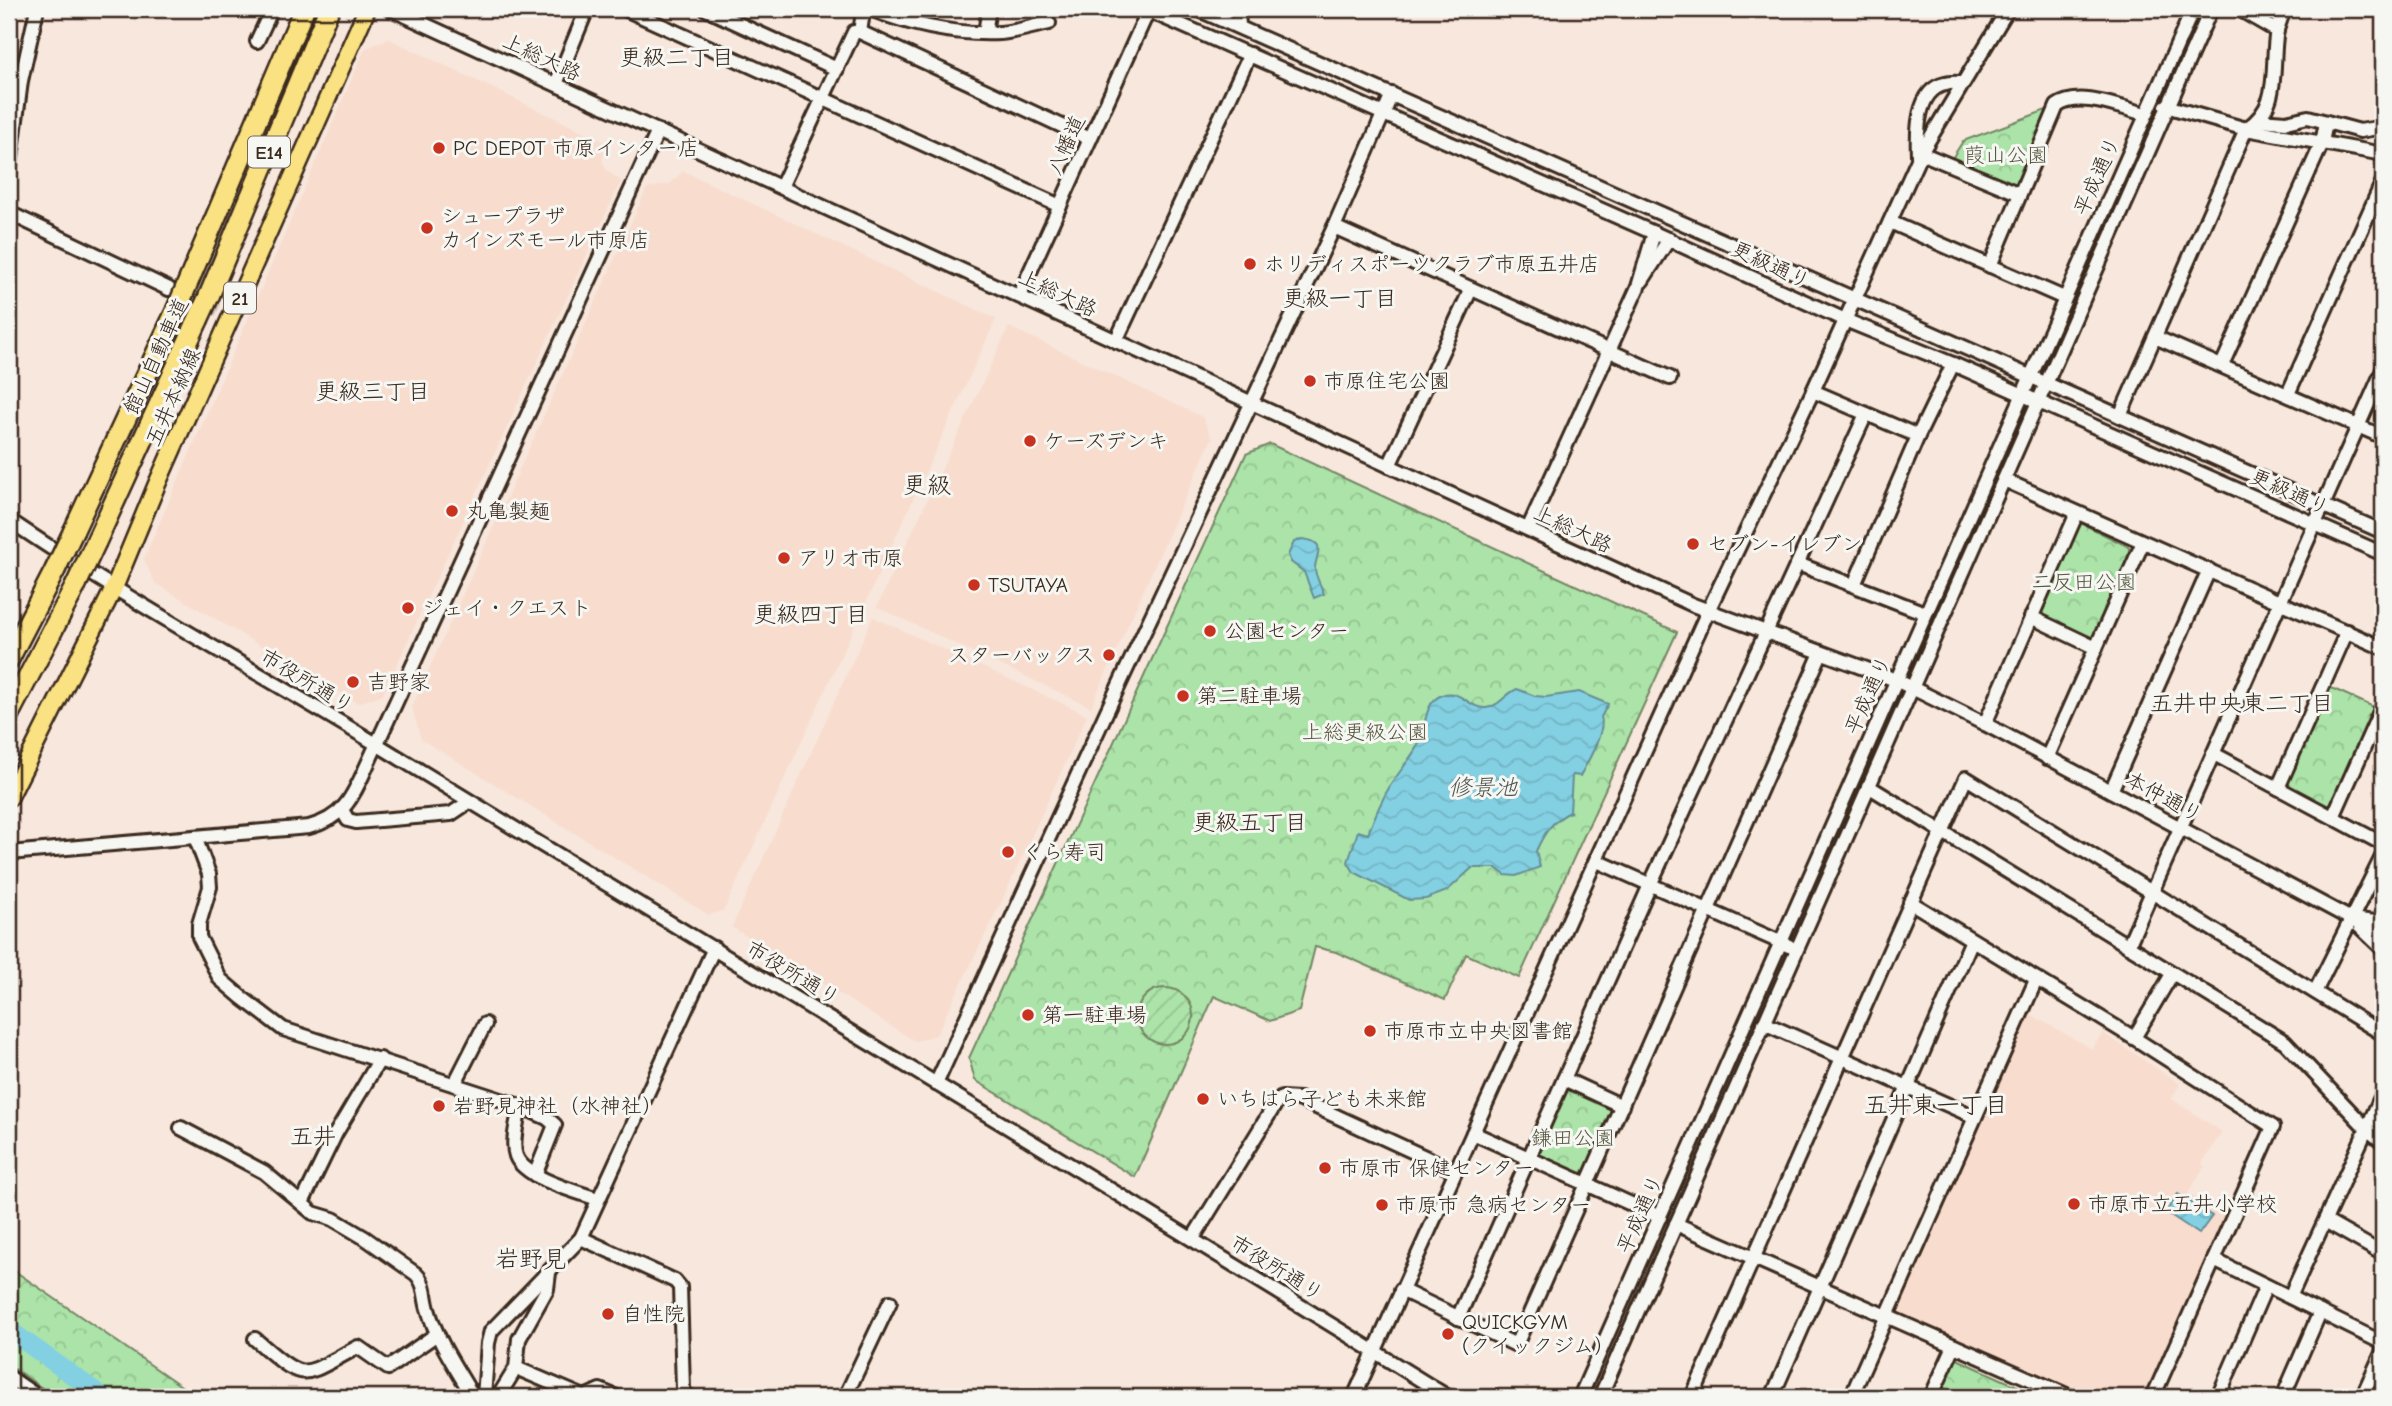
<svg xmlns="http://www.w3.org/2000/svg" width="2392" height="1406" font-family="'Comic Neue','Klee One',sans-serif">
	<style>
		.built { fill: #f8dcce }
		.park { fill: url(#park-crowns); stroke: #738663; stroke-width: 2 }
		.garden { fill: url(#garden-furrows); stroke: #738663; stroke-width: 2 }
		.water { fill: url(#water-waves); stroke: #668e94; stroke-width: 2 }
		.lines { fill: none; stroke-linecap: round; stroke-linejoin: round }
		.river { stroke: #83d0e3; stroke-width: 19 }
		.minor-tunnel { stroke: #d1c1b7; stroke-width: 12; stroke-dasharray: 12 6; stroke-linecap: butt }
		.minor-casing { stroke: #3b2a1e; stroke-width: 18 }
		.major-casing { stroke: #3b2a1e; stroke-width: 21 }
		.highway-casing { stroke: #3b2a1e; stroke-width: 24 }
		.minor { stroke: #f6f6f2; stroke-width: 12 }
		.major { stroke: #fae181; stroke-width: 16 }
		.highway { stroke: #fae181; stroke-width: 19 }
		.rail { stroke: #3b2a1e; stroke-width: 3.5 }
		.highway-bridge-casing { stroke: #3b2a1e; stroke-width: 24; stroke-linecap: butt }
		.highway-bridge { stroke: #fae181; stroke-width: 19 }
		.poi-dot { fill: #c8321e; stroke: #f6f6f2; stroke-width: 2.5 }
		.labels { text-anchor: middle; stroke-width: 6; stroke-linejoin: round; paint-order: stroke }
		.shield { fill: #f6f6f2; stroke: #73675e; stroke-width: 2 }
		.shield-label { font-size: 19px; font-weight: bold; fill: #3b2a1e }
		.street-label { font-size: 21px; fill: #3b2a1e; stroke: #f6f6f2 }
		.poi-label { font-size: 21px; fill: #3b2a1e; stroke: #f6f6f2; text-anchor: start }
		.park-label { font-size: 21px; fill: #575840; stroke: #f6f6f2 }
		.neighbourhood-label { font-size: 23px; fill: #3b2a1e; stroke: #f6f6f2 }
		.water-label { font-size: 23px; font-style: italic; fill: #4d544f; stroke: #f6f6f2 }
		.quarter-label { font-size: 24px; fill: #3b2a1e; stroke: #f6f6f2 }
	</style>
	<defs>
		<pattern id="park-crowns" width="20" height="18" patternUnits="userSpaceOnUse" patternTransform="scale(1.75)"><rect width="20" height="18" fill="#abe3a8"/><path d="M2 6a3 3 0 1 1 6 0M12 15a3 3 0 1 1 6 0" fill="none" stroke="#94c390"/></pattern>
		<pattern id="garden-furrows" width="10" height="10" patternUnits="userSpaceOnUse" patternTransform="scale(1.75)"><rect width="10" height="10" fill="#abe3a8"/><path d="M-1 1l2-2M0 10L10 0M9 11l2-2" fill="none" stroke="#94c390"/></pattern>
		<pattern id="water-waves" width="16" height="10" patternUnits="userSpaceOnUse" patternTransform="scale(1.75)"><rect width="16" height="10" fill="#83d0e3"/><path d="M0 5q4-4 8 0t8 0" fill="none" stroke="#72b3c2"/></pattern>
	</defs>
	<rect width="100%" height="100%" fill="#f7e7dd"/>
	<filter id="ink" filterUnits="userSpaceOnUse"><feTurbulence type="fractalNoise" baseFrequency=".0143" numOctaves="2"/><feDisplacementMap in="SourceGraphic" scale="14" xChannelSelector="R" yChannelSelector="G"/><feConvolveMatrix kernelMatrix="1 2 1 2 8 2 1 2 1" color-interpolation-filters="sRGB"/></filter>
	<g filter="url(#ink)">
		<g class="built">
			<polygon points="389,39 607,143 602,161 607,171 621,181 383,694 358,703 155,583 144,559 365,49"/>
			<polygon points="683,171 996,319 724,910 709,915 421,739 412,707 647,188 670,184"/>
			<polygon points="1009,327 1202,417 1212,438 1091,707 877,607"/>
			<polygon points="873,617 1087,715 1004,896 936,1035 915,1041 732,927"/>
			<polygon points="2028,1013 2092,1049 2103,1033 2180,1084 2171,1099 2222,1132 2202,1163 2204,1167 2188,1193 2224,1215 2144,1397 2079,1397 1901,1319 1895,1308"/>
		</g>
		<g class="park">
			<polygon points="2057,106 2020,194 1951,160 1963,141"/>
			<polygon points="1270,444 1677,632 1519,978 1466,954 1445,1000 1336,952 1315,947 1299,1011 1270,1021 1214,996 1135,1177 975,1080 969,1058 1246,454"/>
			<polygon points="2081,523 2127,546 2132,551 2092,638 2086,640 2039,618 2037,613 2076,525"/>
			<polygon points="2327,686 2376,708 2331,809 2285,786"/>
			<polygon points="1567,1088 1610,1108 1614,1113 1587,1177 1583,1178 1539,1158 1535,1151 1564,1090"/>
			<polygon points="9,1267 197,1397 55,1397 9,1365"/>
			<polygon points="1957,1359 2041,1397 1937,1397 1953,1362"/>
		</g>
		<circle class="garden" cx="1165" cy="1016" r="28"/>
		<g class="water">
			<path d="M 1302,539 C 1327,542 1317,552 1315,567 C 1314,575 1322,587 1324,594 L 1314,598 L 1304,572 L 1291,562 L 1288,555 L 1294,542 Z"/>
			<path d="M 1517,689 L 1535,696 L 1546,697 L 1579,692 L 1608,704 L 1601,717 C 1606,731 1587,763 1580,776 L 1572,775 L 1570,812 C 1552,821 1544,833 1536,851 L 1540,867 L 1516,876 L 1505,875 L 1496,868 L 1472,868 L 1447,891 L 1426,899 L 1409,900 L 1354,872 L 1348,862 L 1358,831 L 1368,834 C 1374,818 1381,801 1390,786 C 1400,770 1412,758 1420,741 C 1426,726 1424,702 1442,695 C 1460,688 1469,709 1486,708 C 1500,706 1505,694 1517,689 Z"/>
			<polygon points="2178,1194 2212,1216 2199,1234 2166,1212"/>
		</g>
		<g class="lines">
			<polyline class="river" points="9,1330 103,1397"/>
			<polyline class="minor-tunnel" points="176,292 218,310"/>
			<g class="minor-casing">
				<g id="minor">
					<polyline points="391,9 1693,605 1896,680 1985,724 2383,936"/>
					<polyline points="625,9 1060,206"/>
					<polyline points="706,9 837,69"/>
					<path d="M 870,9 C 910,25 956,35 1000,33 C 1016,32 1033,26 1049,23"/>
					<polyline points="1145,9 1654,233 1845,320 1953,364 2383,554"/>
					<polyline points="1197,9 2383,532"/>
					<polyline points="1238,9 1239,27"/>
					<polyline points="2239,9 2277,31"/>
					<polyline points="860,32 862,19 861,9"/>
					<polyline points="985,32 989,9"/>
					<polyline points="257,41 272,9"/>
					<polyline points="556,84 587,9"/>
					<polyline points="2166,106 2246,129 2383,154"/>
					<polyline points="2259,120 2286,122 2308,117 2360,131 2383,127"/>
					<polyline points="1921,153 2020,194"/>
					<path d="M 1918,156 C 1917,134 1916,90 1945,84 C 1951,82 1957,83 1962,83"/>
					<polyline points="9,174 21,81 37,9"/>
					<polyline points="781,187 854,32 860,32 1090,139"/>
					<polyline points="9,213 169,289"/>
					<polyline points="1890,222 2064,298"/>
					<polyline points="1334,227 1670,378"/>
					<path d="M 1990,266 L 2057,106 C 2080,90 2120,108 2146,114"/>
					<polyline points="1642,281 1669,239"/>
					<polyline points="1019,296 1149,9"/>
					<polyline points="2155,337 2383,437"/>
					<polyline points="1116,341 1250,54"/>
					<polyline points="2222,365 2322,143 2326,122"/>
					<polyline points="1813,391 1918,436"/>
					<polyline points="2288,394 2383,181"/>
					<path d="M 2120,416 L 2246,129 C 2283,105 2270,66 2277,30 C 2279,23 2282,16 2284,9"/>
					<polyline points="1389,466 1471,289"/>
					<polyline points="2004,480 2383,648"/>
					<path d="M 9,520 C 128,601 255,670 378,745 C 734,963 1093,1176 1448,1397"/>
					<polyline points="1528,529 1638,287 1654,233"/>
					<polyline points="1798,564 1925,613"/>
					<polyline points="1854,585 1918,436 1953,364"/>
					<polyline points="2031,617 2096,648"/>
					<polyline points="1985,724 2077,513"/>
					<polyline points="2214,754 2383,844"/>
					<polyline points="2047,758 2143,542"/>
					<polyline points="1868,786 2285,1042 2367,1129 2383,1142"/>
					<polyline points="2278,788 2347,631"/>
					<polyline points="2111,791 2209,570"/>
					<polyline points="342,810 348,820 356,822 451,814 469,802"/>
					<polyline points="2333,817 2383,705"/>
					<path d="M 195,837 L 209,874 L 210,887 L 199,924 L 199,937 L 220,979 L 241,997 L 283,1029 L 520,1106 C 518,1120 511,1142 516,1156 C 524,1178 577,1192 598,1199"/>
					<path d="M 9,853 L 309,827 C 347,817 354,793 369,761 L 658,131"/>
					<polyline points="1597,861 1789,946"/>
					<polyline points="1910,902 2134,1038 2273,1127 2153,1397"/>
					<polyline points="2359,920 2383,923"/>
					<polyline points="2360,927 2383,949"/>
					<polyline points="2128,946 2383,370"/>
					<polyline points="2315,992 2383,855"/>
					<polyline points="1764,1023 1975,1117"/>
					<polyline points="2134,1038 2172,974"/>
					<polyline points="1564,1079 1622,1106"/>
					<polyline points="455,1083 485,1024"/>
					<polyline points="936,1084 1106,713 1334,227 1392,94"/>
					<polyline points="520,1106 547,1118 555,1125 535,1175"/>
					<path d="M 181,1128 L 264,1172 L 313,1213 L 333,1219 L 365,1238 L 416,1274 C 426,1284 424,1296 428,1309 C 437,1341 457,1369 473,1397"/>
					<polyline points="1473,1133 1660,1217"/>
					<polyline points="302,1203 336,1133 380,1059"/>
					<polyline points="2325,1221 2383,1254"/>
					<polyline points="1676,1224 2071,1397"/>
					<polyline points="581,1238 675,1281 680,1287 683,1389 686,1395 690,1397"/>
					<polyline points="1193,1238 1276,1103 1282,1098 1299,1099 1455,1171"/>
					<polyline points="2214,1260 2383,1343"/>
					<polyline points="1401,1290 1516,1345 1821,653"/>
					<polyline points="2290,1297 2383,1093"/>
					<polyline points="1458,1318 1650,885 1866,414"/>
					<path d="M 255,1339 C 307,1384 299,1378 358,1347 L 388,1368 L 437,1334"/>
					<polyline points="516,1368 584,1397"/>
					<polyline points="9,1377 38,1397"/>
					<polyline points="484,1397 488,1343 491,1331 581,1238 714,948"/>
					<polyline points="498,1397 516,1368 519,1339 547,1289 549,1273"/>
					<polyline points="585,1397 600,1390 617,1397"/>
					<polyline points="845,1397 890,1302"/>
					<polyline points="1354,1397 1708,611 1813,391 1921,153 2008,9"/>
					<polyline points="1580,1397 2193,9"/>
					<polyline points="1600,1397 2211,9"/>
					<polyline points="1692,1397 1966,778 2383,1034"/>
					<polyline points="1772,1397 1972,940"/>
					<polyline points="1851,1397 2036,980"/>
					<polyline points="1931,1397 1954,1346"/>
					<polyline points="2218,1397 2266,1286"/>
					<polyline points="2283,1397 2320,1312"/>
					<polyline points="2362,1397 2383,1351"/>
				</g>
			</g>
			<g class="major-casing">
				<polyline id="major" points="9,798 114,588 157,484 367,9"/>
			</g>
			<g class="highway-casing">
				<g id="highway">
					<polyline points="186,287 304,9"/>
					<polyline points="209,296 329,9"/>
					<polyline points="74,530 176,311"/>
					<polyline points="96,542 198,320"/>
					<polyline points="9,659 55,570"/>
					<polyline points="9,714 75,587"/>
				</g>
			</g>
			<use href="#minor" class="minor"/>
			<use href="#major" class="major"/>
			<use href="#highway" class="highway"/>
			<polyline class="rail" points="2380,1397 2383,1390"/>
			<g class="highway-bridge-casing">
				<g id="highway-bridge">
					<polyline points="176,311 186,287"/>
					<polyline points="198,320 209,296"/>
					<polyline points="55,570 74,530"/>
					<polyline points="75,587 96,542"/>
				</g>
			</g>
			<use href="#highway-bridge" class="highway-bridge"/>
		</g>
	</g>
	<g class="poi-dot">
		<circle cx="439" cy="148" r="7"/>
		<circle cx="427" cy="228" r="7"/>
		<circle cx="1250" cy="264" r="7"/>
		<circle cx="1310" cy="381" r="7"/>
		<circle cx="1030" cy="441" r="7"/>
		<circle cx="452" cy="511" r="7"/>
		<circle cx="1693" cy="544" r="7"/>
		<circle cx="784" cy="558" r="7"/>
		<circle cx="974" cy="585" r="7"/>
		<circle cx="408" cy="608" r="7"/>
		<circle cx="1210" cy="631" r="7"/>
		<circle cx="1109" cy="655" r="7"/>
		<circle cx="353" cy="682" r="7"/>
		<circle cx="1183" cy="696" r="7"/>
		<circle cx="1008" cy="852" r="7"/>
		<circle cx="1028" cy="1015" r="7"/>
		<circle cx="1370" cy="1031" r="7"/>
		<circle cx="1203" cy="1099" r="7"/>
		<circle cx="439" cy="1106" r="7"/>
		<circle cx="1325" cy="1168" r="7"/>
		<circle cx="2074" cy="1204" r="7"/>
		<circle cx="1382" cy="1205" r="7"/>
		<circle cx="608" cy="1314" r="7"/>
		<circle cx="1448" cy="1334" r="7"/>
	</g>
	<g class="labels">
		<g class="shield">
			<rect x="248" y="136.5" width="42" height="31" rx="5"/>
			<rect x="224" y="282.5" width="32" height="31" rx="5"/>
		</g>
		<g class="shield-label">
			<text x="269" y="159">E14</text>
			<text x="240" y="305">21</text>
		</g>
		<g class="street-label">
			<text transform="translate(542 57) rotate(25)" y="7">上総大路</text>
			<text transform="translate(1066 145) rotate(-66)" y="7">八幡道</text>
			<text transform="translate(2097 176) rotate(-66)" y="7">平成通り</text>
			<text transform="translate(1771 265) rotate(25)" y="7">更級通り</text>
			<text transform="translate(1058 293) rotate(25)" y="7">上総大路</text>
			<text transform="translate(156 356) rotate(-65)" y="7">館山自動車道</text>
			<text transform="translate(173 397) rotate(-66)" y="7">五井本納線</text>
			<text transform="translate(2290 492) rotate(24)" y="7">更級通り</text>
			<text transform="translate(1573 529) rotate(25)" y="7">上総大路</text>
			<text transform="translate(307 681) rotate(31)" y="7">市役所通り</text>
			<text transform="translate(1868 695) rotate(-66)" y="7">平成通り</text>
			<text transform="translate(2164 797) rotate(28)" y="7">本仲通り</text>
			<text transform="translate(793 973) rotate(31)" y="7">市役所通り</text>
			<text transform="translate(1640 1214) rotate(-66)" y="7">平成通り</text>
			<text transform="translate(1277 1268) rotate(32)" y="7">市役所通り</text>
		</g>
		<g class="poi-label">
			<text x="453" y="155">PC DEPOT 市原インター店</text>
			<text x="441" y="223">シュープラザ<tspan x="441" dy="24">カインズモール市原店</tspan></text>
			<text x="1264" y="271">ホリディスポーツクラブ市原五井店</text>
			<text x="1324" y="388">市原住宅公園</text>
			<text x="1044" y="448">ケーズデンキ</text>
			<text x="466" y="518">丸亀製麺</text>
			<text x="1707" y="551">セブン-イレブン</text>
			<text x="798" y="565">アリオ市原</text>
			<text x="988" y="592">TSUTAYA</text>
			<text x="422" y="615">ジェイ・クエスト</text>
			<text x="1224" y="638">公園センター</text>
			<text x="1095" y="662" text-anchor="end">スターバックス</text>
			<text x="367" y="689">吉野家</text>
			<text x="1197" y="703">第二駐車場</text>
			<text x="1022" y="859">くら寿司</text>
			<text x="1042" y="1022">第一駐車場</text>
			<text x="1384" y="1038">市原市立中央図書館</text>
			<text x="1217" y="1106">いちはら子ども未来館</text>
			<text x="453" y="1113">岩野見神社（水神社）</text>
			<text x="1339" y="1175">市原市 保健センター</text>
			<text x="2088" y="1211">市原市立五井小学校</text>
			<text x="1396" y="1212">市原市 急病センター</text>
			<text x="622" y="1321">自性院</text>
			<text x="1462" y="1329">QUICKGYM<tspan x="1462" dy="24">(クイックジム）</tspan></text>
		</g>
		<g class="park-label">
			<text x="2006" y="162">葭山公園</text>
			<text x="2084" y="589">二反田公園</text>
			<text x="1365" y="739">上総更級公園</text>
			<text x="1573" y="1145">鎌田公園</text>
		</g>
		<g class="neighbourhood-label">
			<text x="677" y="65">更級二丁目</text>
			<text x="1340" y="306">更級一丁目</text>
			<text x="373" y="399">更級三丁目</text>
			<text x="811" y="622">更級四丁目</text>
			<text x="2242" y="711">五井中央東二丁目</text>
			<text x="1250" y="830">更級五丁目</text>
			<text x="313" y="1144">五井</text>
		</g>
		<g class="water-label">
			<text x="1483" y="795">修景池</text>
		</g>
		<g class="quarter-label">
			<text x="927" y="493">更級</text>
			<text x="1936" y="1113">五井東一丁目</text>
			<text x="531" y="1267">岩野見</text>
		</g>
	</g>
	<rect width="2392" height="1406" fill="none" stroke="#f6f6f2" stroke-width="35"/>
	<rect x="18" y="18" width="2357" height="1371" fill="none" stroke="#3b2a1e" stroke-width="2.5" filter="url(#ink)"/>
</svg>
